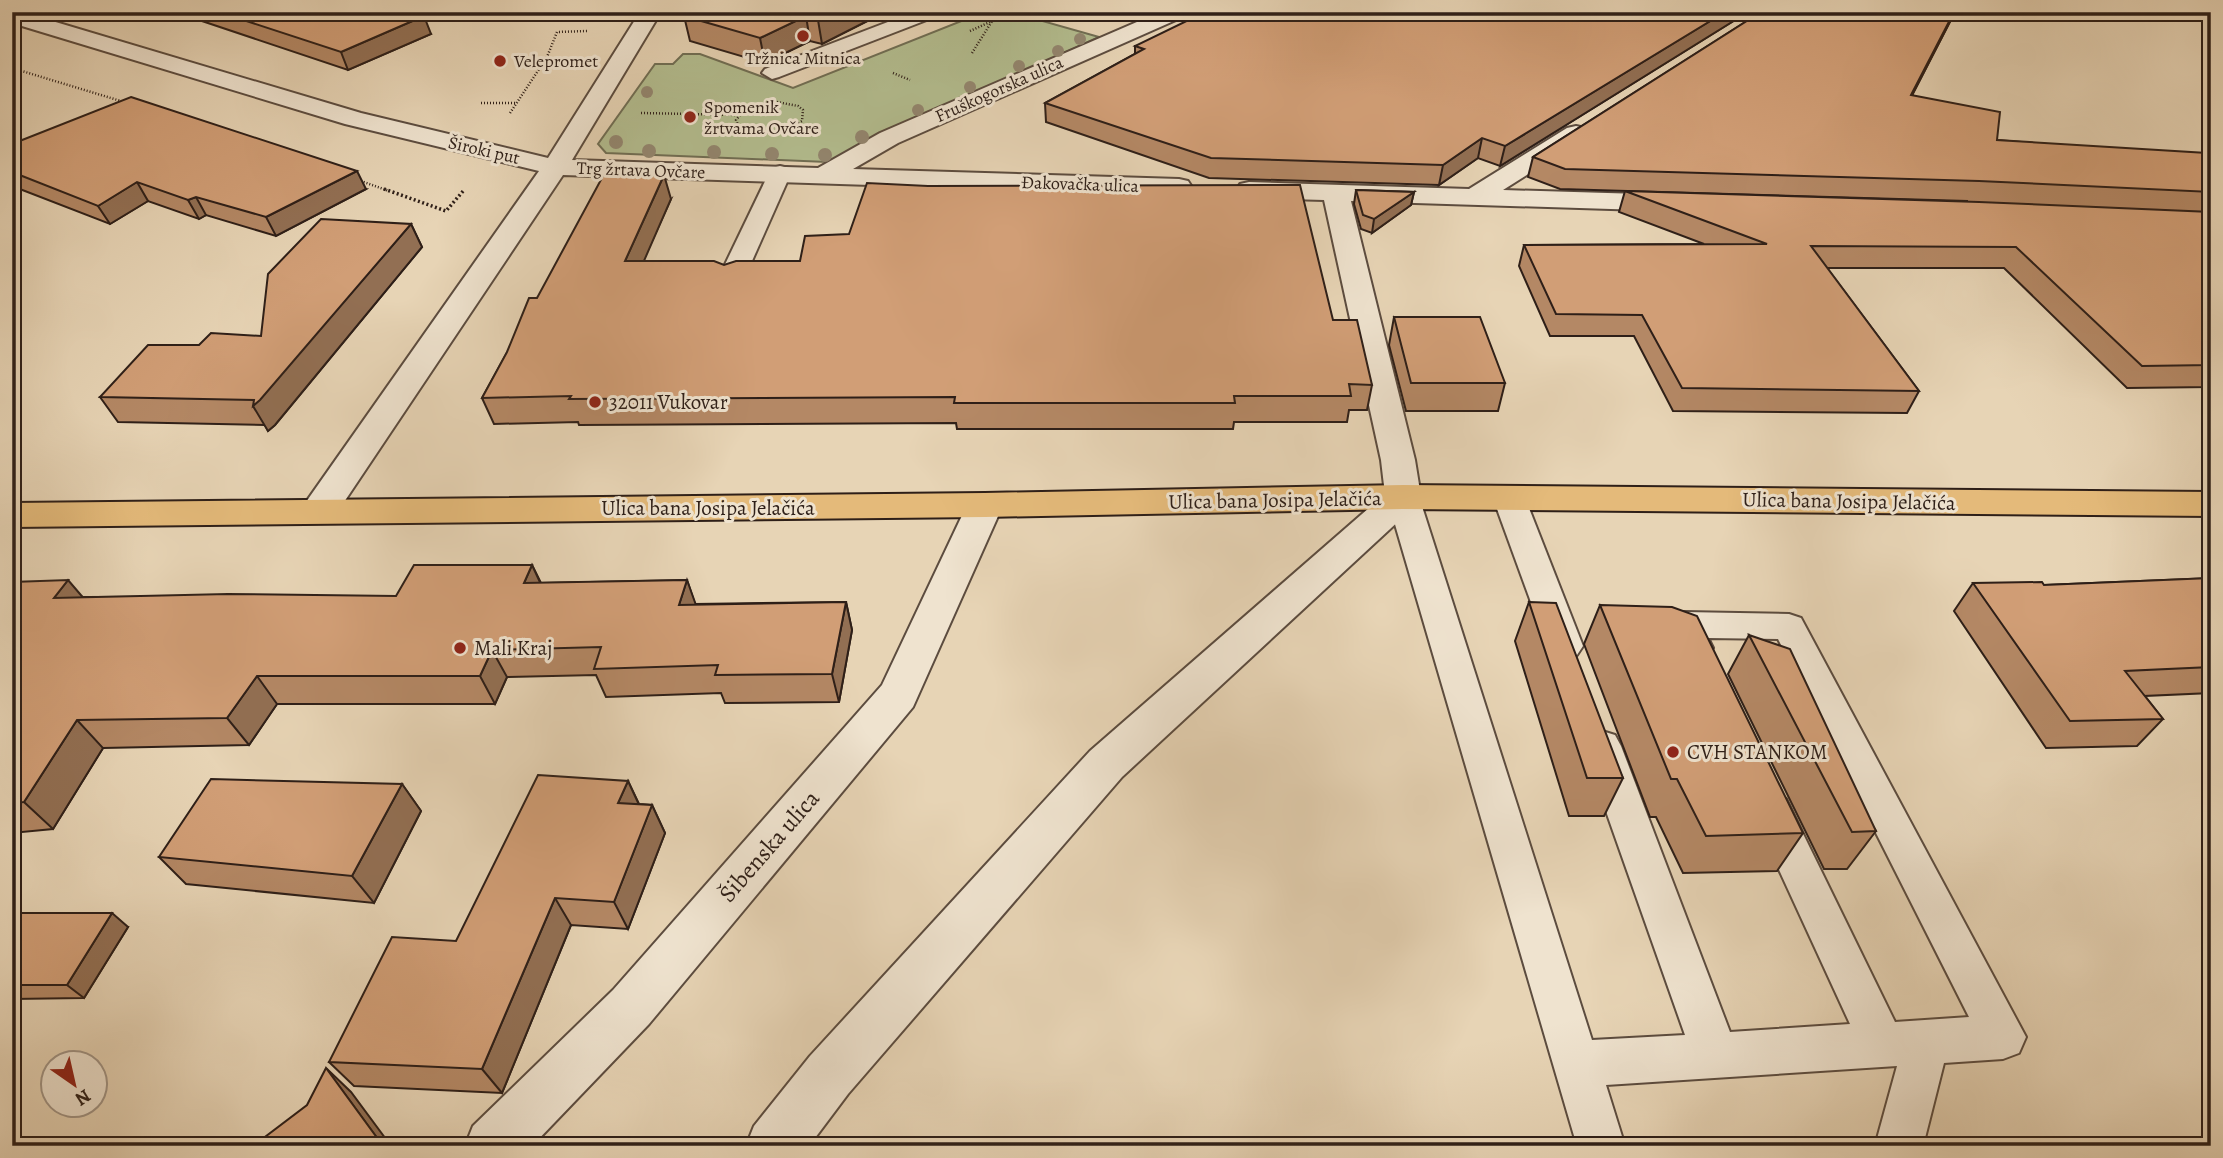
<svg xmlns="http://www.w3.org/2000/svg" width="2223" height="1158" font-family="Alegreya,serif">
	<style>
		.green { fill: #b3bd8f; stroke: #706e54; stroke-width: 2 }
		.lines { fill: none; stroke-linecap: round; stroke-linejoin: round }
		.service-casing { stroke: #5c4c3f; stroke-width: 4 }
		.minor-casing { stroke: #5c4c3f; stroke-width: 4 }
		.primary-casing { stroke: #2e1f18; stroke-width: 4 }
		.path-far1 { stroke: #2e1f18; stroke-width: 2.5; stroke-dasharray: 1 2; stroke-linecap: butt }
		.path { stroke: #2e1f18; stroke-width: 3.5; stroke-dasharray: 2 2.5; stroke-linecap: butt }
		.service { fill: #efe3cf; fill-rule: evenodd }
		.minor { fill: #efe3cf; fill-rule: evenodd }
		.primary { fill: #e4ba7a; fill-rule: evenodd }
		.tree { fill: #93866f }
		.wall { fill: #b48865; stroke: #2e1f18; stroke-width: 2 }
		.shaded-wall { fill: #926f53; stroke: #2e1f18; stroke-width: 2 }
		.building { fill: #d19e76; stroke: #2e1f18; stroke-width: 2 }
		.poi-dot { fill: #8f2418; stroke: #efe3cf; stroke-width: 2.5 }
		.labels { text-anchor: middle; stroke-width: 6; stroke-linejoin: round; paint-order: stroke }
		.far-poi-label { font-size: 18px; fill: #2e1f18; stroke: #efe3cf; text-anchor: start }
		.far-street-label { font-size: 18px; fill: #2e1f18; stroke: #efe3cf }
		.poi-label { font-size: 21px; fill: #2e1f18; stroke: #efe3cf; text-anchor: start }
		.street-label { font-size: 21px; fill: #2e1f18; stroke: #efe3cf }
		.near-street-label { font-size: 24px; fill: #2e1f18; stroke: #efe3cf }
	</style>
	<rect width="100%" height="100%" fill="#e7d4b5"/>
	<filter id="stains"><feTurbulence type="fractalNoise" baseFrequency=".00286" numOctaves="4"/><feColorMatrix values="0 0 0 0 .2 0 0 0 0 .09 0 0 0 0 .02 0 0 0 .5 -.17"/></filter>
	<radialGradient id="worn" r=".72"><stop offset=".6" stop-color="#630" stop-opacity="0"/><stop offset="1" stop-color="#630" stop-opacity=".3"/></radialGradient>
	<polygon class="green" points="984,12 1011,12 1099,37 827,162 606,153 598,144 655,64 673,64 683,54 700,54 793,88"/>
	<g class="lines">
		<g class="service-casing">
			<g id="service">
				<polygon points="914,12 940,12 937,16 779,77 772,79 762,73 765,69"/>
				<polygon points="780,166 788,168 791,173 744,279 740,284 731,287 722,284 718,279 769,173 772,168"/>
				<polygon points="1403,487 1414,490 1419,497 1592,1040 1685,1035 1583,746 1589,735 1602,731 1615,735 1621,746 1730,1032 1850,1024 1752,811 1758,799 1772,794 1786,799 1895,1022 1969,1017 1778,639 1708,638 1713,648 1707,657 1695,661 1683,657 1667,625 1672,616 1684,612 1789,614 1801,618 2026,1037 2019,1053 2003,1059 1944,1063 1923,1146 1875,1146 1897,1066 1606,1085 1625,1146 1577,1146 1387,497 1392,490"/>
				<polygon points="1509,488 1520,491 1525,498 1583,646 1577,655 1565,659 1553,655 1547,646 1493,498 1498,491"/>
			</g>
		</g>
		<g class="minor-casing">
			<g id="minor">
				<polygon points="12,12 22,12 361,113 548,158 640,12 661,12 572,160 818,168 880,133 1160,12 1188,12 1185,16 898,143 853,169 1179,179 1188,181 1192,187 1188,193 1179,195 563,175 332,520 319,523 306,520 301,511 306,502 539,171 345,124 12,23"/>
				<polygon points="1731,12 1765,12 1769,17 1766,21 1759,23 1734,16"/>
				<polygon points="1576,126 1585,128 1588,133 1585,138 1503,190 1674,195 1683,197 1687,203 1683,209 1674,211 1351,201 1415,460 1421,497 1416,505 1122,777 848,1094 809,1146 746,1146 754,1126 810,1056 1090,751 1385,494 1381,460 1324,200 1249,198 1240,196 1236,190 1240,184 1249,182 1469,189 1567,128"/>
				<polygon points="985,493 998,496 1003,505 913,707 649,1024 532,1146 465,1146 473,1126 613,990 882,685 967,505 972,496"/>
			</g>
		</g>
		<g class="primary-casing">
			<polygon id="primary" points="1403,485 2211,492 2211,516 1403,509 985,517 12,527 12,503 985,493"/>
		</g>
		<g class="path-far1">
			<polyline points="970,31 992,21"/>
			<polyline points="972,53 994,18 980,12"/>
			<polyline points="12,68 124,102"/>
			<polyline points="893,73 910,80"/>
			<path d="M 777,102 L 798,106 L 803,110 L 802,121 C 782,133 759,137 738,125 L 736,120 L 744,110 L 753,106 Z"/>
			<polyline points="481,103 517,103"/>
			<polyline points="510,113 547,57 557,32 587,31"/>
			<polyline points="641,113 738,115"/>
			<polyline points="358,180 389,191"/>
		</g>
		<polyline class="path" points="384,189 446,211 464,190"/>
		<use href="#service" class="service"/>
		<use href="#minor" class="minor"/>
		<use href="#primary" class="primary"/>
	</g>
	<g class="tree">
		<circle cx="1080" cy="39" r="6"/>
		<circle cx="1058" cy="51" r="6"/>
		<circle cx="1019" cy="66" r="6"/>
		<circle cx="970" cy="87" r="6"/>
		<circle cx="647" cy="92" r="6"/>
		<circle cx="918" cy="110" r="6"/>
		<circle cx="862" cy="137" r="7"/>
		<circle cx="616" cy="142" r="7"/>
		<circle cx="649" cy="151" r="7"/>
		<circle cx="714" cy="152" r="7"/>
		<circle cx="772" cy="154" r="7"/>
		<circle cx="825" cy="155" r="7"/>
	</g>
	<g class="wall">
		<polygon points="175,12 409,12 431,34 348,70"/>
		<polygon points="885,12 822,44 810,41 765,63 690,41 684,16"/>
		<polygon points="1748,12 1500,166 1478,158 1439,185 1209,178 1046,122 1045,103 1135,54 1135,46"/>
		<polygon points="1761,12 1955,12 1912,95 1997,140 2211,157 2211,387 2127,388 2004,268 1827,268 1919,391 1907,413 1673,411 1634,336 1550,336 1519,266 1524,245 1704,244 1619,212 1625,191 1968,201 1560,189 1528,177 1533,157"/>
		<polygon points="12,144 366,189 276,236 206,215 199,219 148,201 110,224 12,186"/>
		<polygon points="1356,190 1414,192 1411,205 1372,233 1361,229 1354,204"/>
		<polygon points="671,199 643,261 724,265 1333,320 1372,385 1367,410 1349,410 1347,422 1234,422 1233,429 957,429 956,423 579,425 578,422 494,424 482,398 537,298"/>
		<polygon points="411,224 422,247 275,425 268,431 265,425 118,422 100,397 261,336"/>
		<polygon points="1394,317 1505,383 1498,411 1406,411 1389,345"/>
		<polygon points="532,565 541,583 687,580 695,604 846,602 852,630 839,702 725,703 721,693 606,697 596,675 507,677 495,704 277,704 249,745 103,748 53,829 12,833 12,582 83,597 396,596"/>
		<polygon points="2211,578 2211,693 2145,696 2163,719 2137,746 2046,748 1954,611 1973,583 2044,585"/>
		<polygon points="1529,602 1623,778 1604,816 1569,816 1515,641"/>
		<polygon points="1600,605 1803,833 1777,871 1683,873 1656,817 1650,817 1584,644"/>
		<polygon points="1749,635 1876,831 1847,869 1824,869 1728,674"/>
		<polygon points="628,781 639,804 652,805 665,833 628,929 571,925 502,1093 354,1086 329,1062 456,941"/>
		<polygon points="402,784 421,811 374,903 186,884 159,857"/>
		<polygon points="12,913 128,927 84,998 12,999"/>
	</g>
	<g class="shaded-wall">
		<polygon points="832,12 885,12 822,44 818,20"/>
		<polygon points="1725,12 1748,12 1500,166 1505,146"/>
		<polygon points="1954,12 1955,12 1902,115 1911,95"/>
		<polygon points="424,16 431,34 348,70 341,52"/>
		<polygon points="806,16 810,41 765,63 760,38"/>
		<polygon points="1482,138 1478,158 1439,185 1443,165"/>
		<polygon points="357,171 366,189 276,236 266,217"/>
		<polygon points="664,175 671,199 633,286 625,261"/>
		<polygon points="137,182 148,201 110,224 98,206"/>
		<polygon points="1414,192 1411,205 1372,233 1374,219"/>
		<polygon points="196,197 206,215 199,219 188,200"/>
		<polygon points="411,224 422,247 275,425 268,431 253,406"/>
		<polygon points="532,565 545,593 524,583"/>
		<polygon points="68,580 92,608 54,598"/>
		<polygon points="687,580 697,608 679,605"/>
		<polygon points="846,602 852,630 839,702 832,674"/>
		<polygon points="492,650 507,677 495,704 480,676"/>
		<polygon points="257,676 277,704 249,745 227,718"/>
		<polygon points="77,720 103,748 53,829 24,802"/>
		<polygon points="628,781 641,809 618,803"/>
		<polygon points="402,784 421,811 374,903 352,876"/>
		<polygon points="652,805 665,833 628,929 614,902"/>
		<polygon points="555,898 571,925 502,1093 482,1069"/>
		<polygon points="112,913 128,927 84,998 67,985"/>
		<polygon points="326,1068 351,1092 391,1146 383,1146"/>
	</g>
	<g class="building">
		<polygon points="219,12 409,12 424,16 341,52"/>
		<polygon points="686,12 832,12 818,20 806,16 760,38 684,16"/>
		<polygon points="1205,12 1725,12 1505,146 1482,138 1443,165 1211,158 1045,103 1144,49 1135,46"/>
		<polygon points="1761,12 1954,12 1911,95 2000,112 1997,140 2207,153 2211,157 2211,192 1979,181 1565,169 1533,157"/>
		<polygon points="131,97 357,171 266,217 196,197 188,200 137,182 98,206 12,172 12,144"/>
		<polygon points="664,175 625,261 714,261 724,265 736,261 800,261 805,236 849,234 867,183 928,186 1300,185 1333,320 1357,320 1372,385 1349,384 1351,396 1234,396 1235,403 954,403 955,397 569,399 571,396 482,398 507,352 529,298 537,298 603,176"/>
		<polygon points="1356,190 1414,192 1374,219 1363,215"/>
		<polygon points="1625,191 1979,202 2211,212 2211,365 2142,366 2016,247 1811,246 1919,391 1682,388 1642,315 1556,314 1524,245 1767,244"/>
		<polygon points="321,219 411,224 260,400 253,406 254,400 100,397 148,345 199,345 211,333 261,336 268,274"/>
		<polygon points="1394,317 1480,317 1505,383 1411,383"/>
		<polygon points="414,565 532,565 524,583 687,580 679,605 846,602 832,674 715,675 718,665 594,669 601,647 492,650 480,676 257,676 227,718 77,720 24,802 12,803 12,582 68,580 54,598 228,594 396,596"/>
		<polygon points="2211,578 2211,667 2125,671 2163,719 2070,721 1973,583 2042,582 2044,585"/>
		<polygon points="1529,602 1556,603 1623,778 1587,778"/>
		<polygon points="1600,605 1672,607 1697,616 1803,833 1706,836 1677,779 1671,779"/>
		<polygon points="1749,635 1790,649 1876,831 1852,832"/>
		<polygon points="538,775 628,781 618,803 652,805 614,902 555,898 482,1069 329,1062 392,937 456,941"/>
		<polygon points="211,779 402,784 352,876 159,857"/>
		<polygon points="12,913 112,913 67,985 12,985"/>
		<polygon points="326,1068 383,1146 253,1146 307,1105"/>
	</g>
	<g class="poi-dot">
		<circle cx="803" cy="36" r="7"/>
		<circle cx="500" cy="61" r="7"/>
		<circle cx="690" cy="117" r="7"/>
		<circle cx="595" cy="402" r="7"/>
		<circle cx="460" cy="648" r="7"/>
		<circle cx="1673" cy="752" r="7"/>
	</g>
	<g class="labels">
		<g class="far-poi-label">
			<text x="803" y="64" text-anchor="middle">Tržnica Mitnica</text>
			<text x="514" y="67">Velepromet</text>
			<text x="704" y="113">Spomenik<tspan x="704" dy="21">žrtvama Ovčare</tspan></text>
		</g>
		<g class="far-street-label">
			<text transform="translate(999 89) rotate(-24)" y="6">Fruškogorska ulica</text>
			<text transform="translate(484 150) rotate(13)" y="6">Široki put</text>
			<text transform="translate(641 170) rotate(2)" y="6">Trg žrtava Ovčare</text>
			<text transform="translate(1080 184) rotate(2)" y="6">Đakovačka ulica</text>
		</g>
		<g class="poi-label">
			<text x="609" y="409">32011 Vukovar</text>
			<text x="474" y="655">Mali Kraj</text>
			<text x="1687" y="759">CVH STANKOM</text>
		</g>
		<g class="street-label">
			<text transform="translate(1275 500) rotate(-1)" y="7">Ulica bana Josipa Jelačića</text>
			<text transform="translate(1849 501) rotate(1)" y="7">Ulica bana Josipa Jelačića</text>
			<text x="708" y="515">Ulica bana Josipa Jelačića</text>
		</g>
		<g class="near-street-label">
			<text transform="translate(769 846) rotate(-49)" y="8">Šibenska ulica</text>
		</g>
	</g>
	<rect width="2223" height="1158" fill="none" stroke="#e7d4b5" stroke-width="42"/>
	<rect x="14" y="14" width="2195" height="1130" fill="none" stroke="#2e1f18" stroke-width="3.5"/>
	<rect x="21" y="21" width="2181" height="1116" fill="none" stroke="#2e1f18" stroke-width="2"/>
	<g transform="translate(74 1084) rotate(146)"><circle r="33" fill="#efe3cf" stroke="#a29586" stroke-width="2"/>
	<path d="M0-5L12 26L0 18L-12 26Z" fill="#8f2418"/>
	<text y="-10" font-size="19" font-weight="bold" text-anchor="middle" fill="#2e1f18">N</text>
	</g>
	<rect width="100%" height="100%" filter="url(#stains)"/>
	<rect width="100%" height="100%" fill="url(#worn)"/>
</svg>
